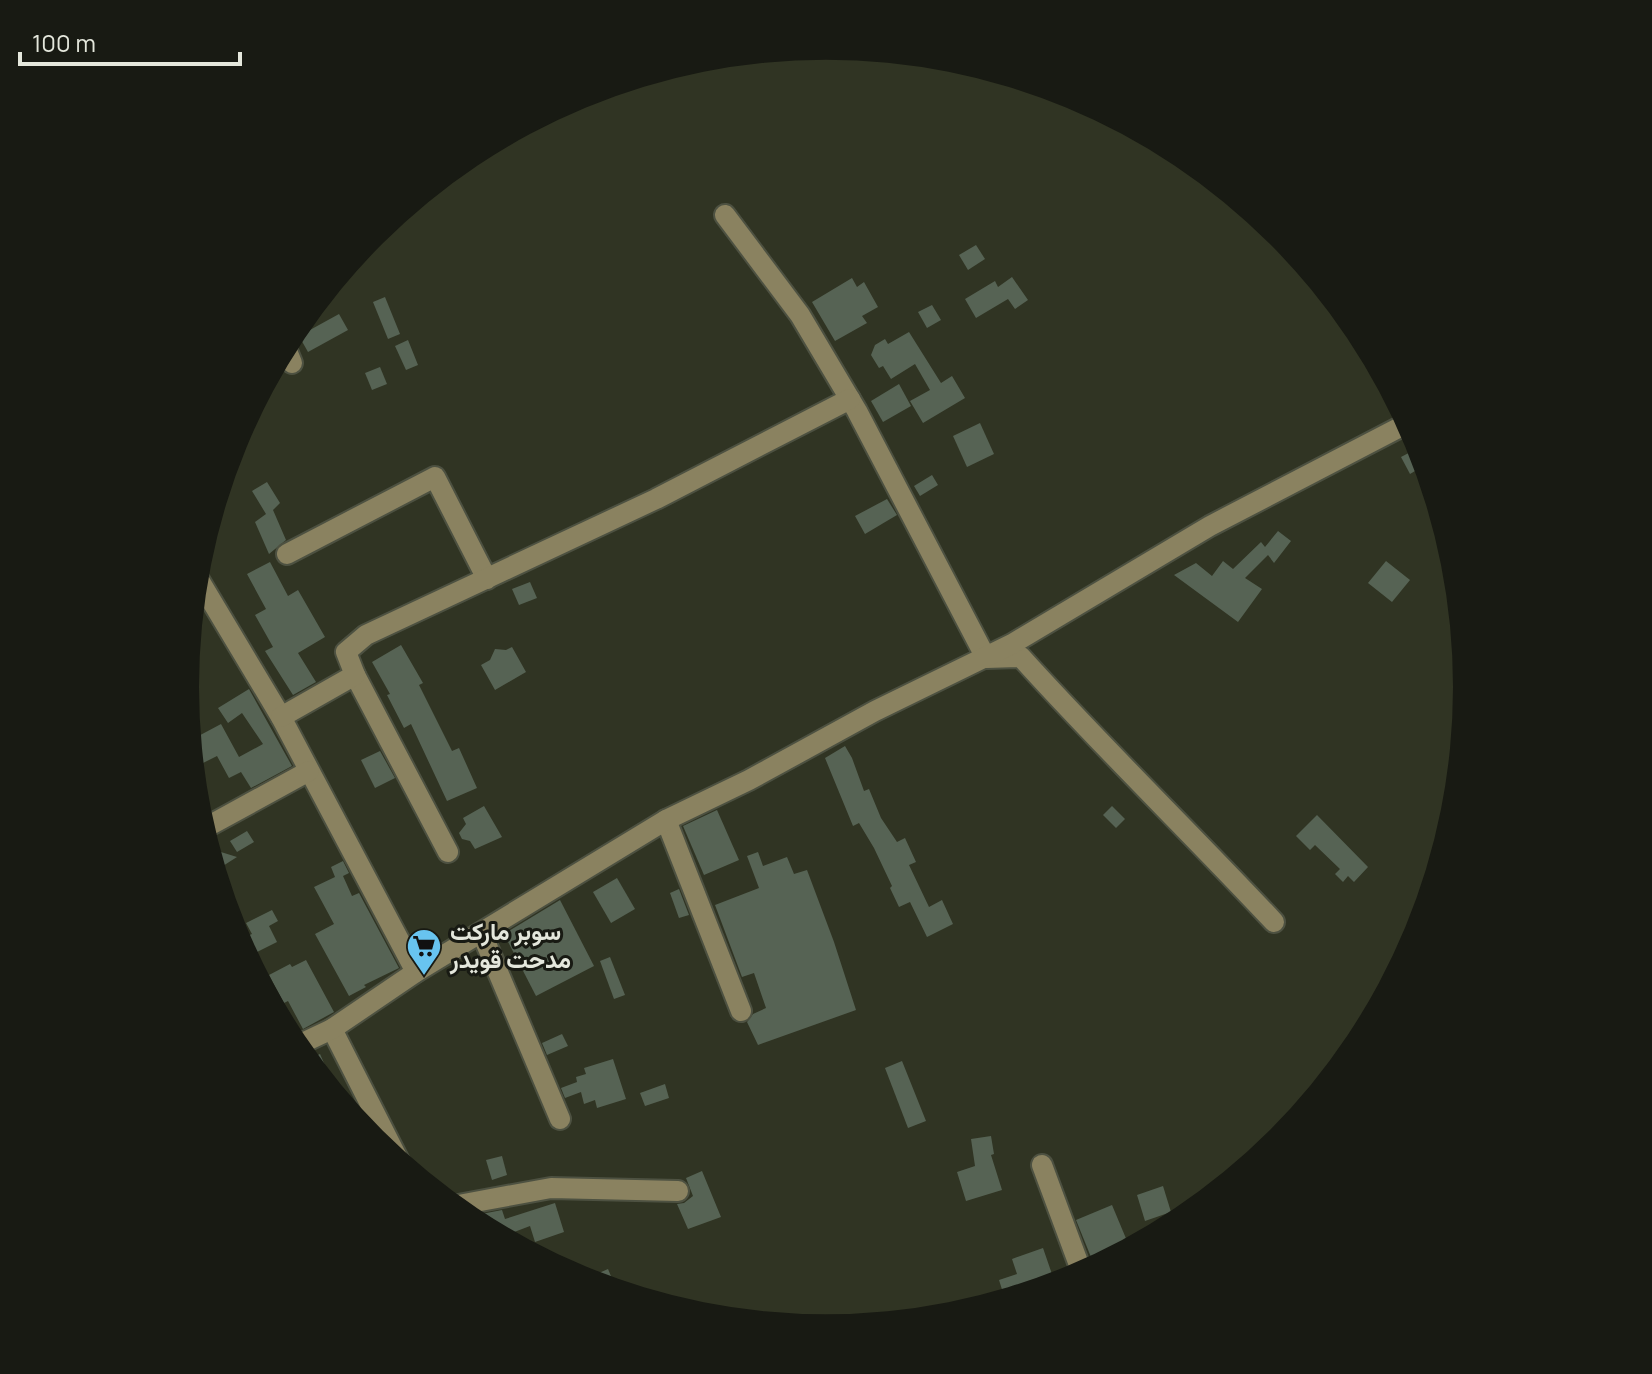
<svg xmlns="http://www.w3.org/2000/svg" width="1652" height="1374" font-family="Manrope,Vazirmatn,sans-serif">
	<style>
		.building { fill: #566354 }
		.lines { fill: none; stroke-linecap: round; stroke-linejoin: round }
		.minor-casing { stroke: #4d5141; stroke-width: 24 }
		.minor { stroke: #8a8260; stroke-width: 20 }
		.labels { text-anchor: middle; stroke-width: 6; stroke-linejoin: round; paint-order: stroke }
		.poi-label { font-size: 24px; font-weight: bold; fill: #e4e7dc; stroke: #181a13; text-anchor: start }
	</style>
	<rect width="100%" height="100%" fill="#303423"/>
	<g class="building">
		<polygon points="976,245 985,259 968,270 959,255"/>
		<polygon points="1012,277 1028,300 1015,309 1008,299 976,318 965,299 995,281 998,287"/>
		<polygon points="852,278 857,287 864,282 878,307 862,316 867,323 835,341 812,302"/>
		<polygon points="385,297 400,334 388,339 373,302"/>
		<polygon points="932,305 941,320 927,328 918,312"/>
		<polygon points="339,314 348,330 308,352 299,336"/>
		<polygon points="909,332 941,383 952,376 965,398 923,423 910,401 930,390 915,364 891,379 883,366 879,368 871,355 875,345 885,339 888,344"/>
		<polygon points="408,340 418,365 406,370 395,346"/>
		<polygon points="380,367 387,384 372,390 365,373"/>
		<polygon points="899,384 911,406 883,422 871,401"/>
		<polygon points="980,423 994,454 967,467 953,436"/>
		<polygon points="1420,447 1425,465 1410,474 1401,457"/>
		<polygon points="932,475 938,485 920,496 914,486"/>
		<polygon points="267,482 280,503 273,510 286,540 269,554 255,522 266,514 252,491"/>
		<polygon points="887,499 897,515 865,534 855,516"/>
		<polygon points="1278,531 1291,541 1274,563 1268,555 1245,578 1262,589 1238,622 1174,575 1196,563 1212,576 1223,561 1233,569 1261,542 1265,547"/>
		<polygon points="1386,561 1410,580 1392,602 1368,583"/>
		<polygon points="270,562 288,596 298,590 325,637 298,653 316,682 293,695 265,651 273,647 255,615 266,609 247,574"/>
		<polygon points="530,582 537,598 519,605 512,589"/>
		<polygon points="401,645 423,683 419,685 452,751 459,748 477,788 447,801 411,724 404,728 387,695 390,694 372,662"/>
		<polygon points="512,647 526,672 495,690 481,665 490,660 495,649 506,650"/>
		<polygon points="249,689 292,766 251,788 241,772 229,778 217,756 203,763 191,740 221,724 239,757 263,744 242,713 228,723 218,708"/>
		<polygon points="845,746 852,758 864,791 869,789 881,818 897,842 905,838 916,862 909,865 929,907 942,900 953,924 927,937 910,902 899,907 890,888 892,886 874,848 859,823 853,826 825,758"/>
		<polygon points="380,751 395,778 375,788 361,760"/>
		<polygon points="484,806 502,837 475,849 470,841 462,839 459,833 466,824 463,818"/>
		<polygon points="1112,806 1125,819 1116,828 1103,815"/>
		<polygon points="717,810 739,860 704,875 683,826"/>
		<polygon points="1317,815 1368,867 1354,882 1348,876 1343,882 1335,874 1340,869 1315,845 1310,850 1296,836"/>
		<polygon points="247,831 254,842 237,852 230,841"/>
		<polygon points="208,848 237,857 215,871"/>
		<polygon points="758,852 763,866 787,857 794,874 807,870 834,942 856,1010 758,1045 747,1022 753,1014 766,1008 754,973 742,977 715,905 759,888 747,856"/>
		<polygon points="343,861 349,873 343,876 352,896 359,893 399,968 364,985 366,987 349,996 315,934 334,924 314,887 335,877 331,867"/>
		<polygon points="617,878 635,909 611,923 593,892"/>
		<polygon points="679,889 689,915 679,918 670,893"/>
		<polygon points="560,900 594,966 536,996 504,934"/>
		<polygon points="272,910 278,921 269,926 277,942 247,957 238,940 252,934 246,923"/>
		<polygon points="610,957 625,995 614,999 600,961"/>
		<polygon points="306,960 334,1012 303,1029 288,1001 284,1003 269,975 290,964 292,967"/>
		<polygon points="562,1034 568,1046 547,1055 542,1043"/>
		<polygon points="320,1054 335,1088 331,1090 307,1060"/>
		<polygon points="613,1059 626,1099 597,1108 595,1100 584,1104 581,1092 565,1098 561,1088 577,1082 576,1077 586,1074 584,1068"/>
		<polygon points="902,1061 926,1121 908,1128 885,1068"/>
		<polygon points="665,1084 669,1098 645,1106 640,1093"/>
		<polygon points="991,1136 994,1154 991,1155 1002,1190 966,1201 957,1172 975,1166 971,1139"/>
		<polygon points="502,1156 507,1175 492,1180 486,1160"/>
		<polygon points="702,1171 721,1217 688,1229 677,1204 684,1203 693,1196 686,1178"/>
		<polygon points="1163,1186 1171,1212 1145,1221 1137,1195"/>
		<polygon points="555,1203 564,1232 535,1242 530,1226 509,1234 512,1242 466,1217 502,1210 505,1219"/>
		<polygon points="1112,1205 1130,1248 1095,1267 1076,1220"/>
		<polygon points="1043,1248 1053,1277 1015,1290 1016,1296 1005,1299 999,1280 1017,1274 1012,1259"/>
		<polygon points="608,1269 613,1281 602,1286 583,1280"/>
	</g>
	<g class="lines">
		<g class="minor-casing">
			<g id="minor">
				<path d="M 725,215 L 800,315 L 857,411 L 986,658 L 1021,657 C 1103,748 1191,833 1274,922"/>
				<polyline points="285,346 292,363"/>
				<polyline points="287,554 435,477 487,579"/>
				<polyline points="196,575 281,717 416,972"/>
				<polyline points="355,675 448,852"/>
				<polyline points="281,717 355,675 346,652 366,635 656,499 850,399"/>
				<polyline points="666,820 741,1011"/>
				<polyline points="203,829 309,771"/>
				<polyline points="482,934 560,1119"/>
				<polyline points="332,1029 400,1163"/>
				<polyline points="296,1046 332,1029 416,972 666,820 749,780 875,711 1012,644 1210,526 1408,423"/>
				<polyline points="1042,1165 1082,1273"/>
				<polyline points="453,1206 551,1188 678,1191"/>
			</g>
		</g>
		<use href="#minor" class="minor"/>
	</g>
	<defs>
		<g id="supermarket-pin" transform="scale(1.8)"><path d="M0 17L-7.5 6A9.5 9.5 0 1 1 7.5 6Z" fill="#68c4f0" stroke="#181a13"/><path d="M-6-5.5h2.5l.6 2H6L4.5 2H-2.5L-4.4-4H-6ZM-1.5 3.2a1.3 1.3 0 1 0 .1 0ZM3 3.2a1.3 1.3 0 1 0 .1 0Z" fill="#111"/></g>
	</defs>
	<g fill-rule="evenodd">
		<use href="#supermarket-pin" x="424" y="946"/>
	</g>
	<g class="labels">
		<g class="poi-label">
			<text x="450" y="940">سوبر ماركت<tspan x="450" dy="28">مدحت قويدر</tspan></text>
		</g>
	</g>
	<path d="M0 0H1652V1374H0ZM199 687a627 627 0 1 1 1254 0a627 627 0 1 1-1254 0Z" fill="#181a13" fill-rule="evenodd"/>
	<path d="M20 52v12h220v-12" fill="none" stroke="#e4e7dc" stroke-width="4"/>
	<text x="32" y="52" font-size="24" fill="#e4e7dc" stroke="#181a13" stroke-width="6" paint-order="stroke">100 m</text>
</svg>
